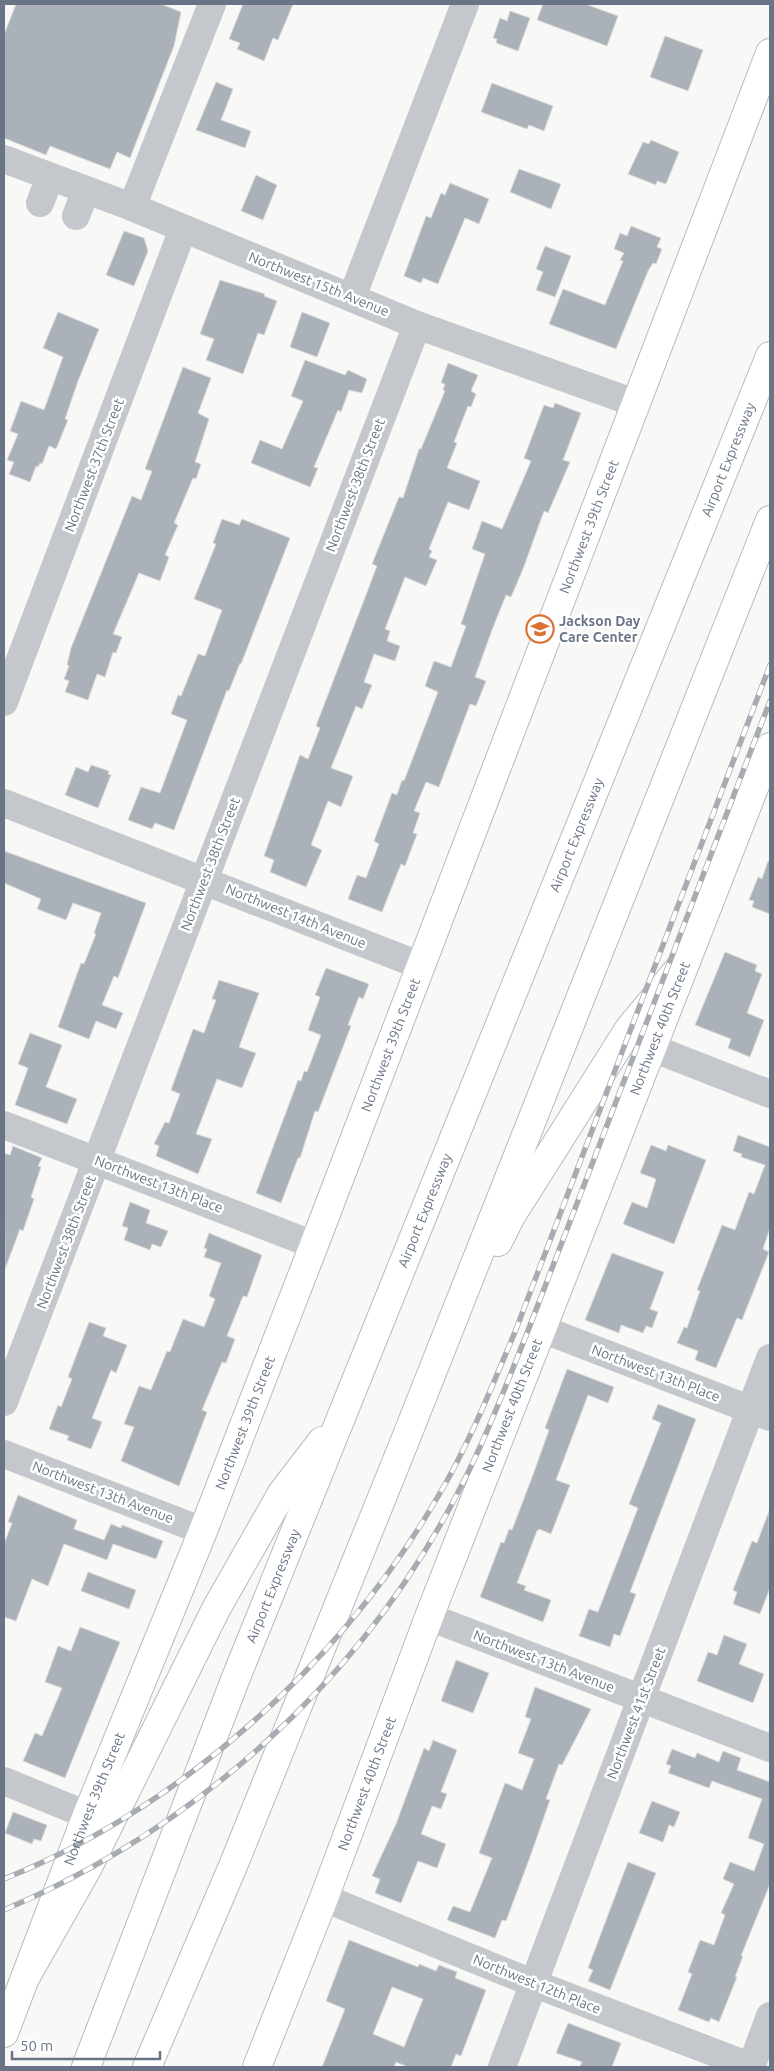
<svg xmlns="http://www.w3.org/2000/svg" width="774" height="2071" font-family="Ubuntu,sans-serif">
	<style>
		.building { fill: #abb1b8; stroke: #dadad8; fill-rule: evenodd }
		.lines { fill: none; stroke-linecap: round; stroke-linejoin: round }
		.major-casing { stroke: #b7bbbf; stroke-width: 30 }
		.highway-casing { stroke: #b7babd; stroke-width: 30 }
		.minor { stroke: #c4c7cb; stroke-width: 28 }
		.major { stroke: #fff; stroke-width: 28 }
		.highway { stroke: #fff; stroke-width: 28 }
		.rail-casing { stroke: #a7abb2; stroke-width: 5.5 }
		.rail { stroke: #fff; stroke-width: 4; stroke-dasharray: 11; stroke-linecap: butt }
		.labels { text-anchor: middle; stroke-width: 5; stroke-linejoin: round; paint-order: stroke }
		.street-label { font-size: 14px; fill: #697586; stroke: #fff }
		.poi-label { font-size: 14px; font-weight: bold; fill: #697586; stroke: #fff; text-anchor: start }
	</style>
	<rect width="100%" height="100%" fill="#f8f8f6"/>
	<g class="building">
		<polygon points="16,4 161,4 181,12 174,46 130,158 117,152 110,169 50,146 46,155 4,138 4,35"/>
		<polygon points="243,4 293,4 278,40 273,38 264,61 237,49 240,43 229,39"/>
		<polygon points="543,4 585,4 618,16 607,46 537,20"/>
		<polygon points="510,11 530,18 518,51 496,43 497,39 493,38 500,18 507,21"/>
		<polygon points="665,36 703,50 688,91 650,77"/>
		<polygon points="216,82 233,89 221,120 251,131 245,148 196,130"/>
		<polygon points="492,83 553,106 544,131 529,125 527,129 481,112"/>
		<polygon points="651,140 679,152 666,184 657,181 656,185 628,174 643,142 649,144"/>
		<polygon points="519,169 561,184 551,209 510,192"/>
		<polygon points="256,175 277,185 263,220 241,211"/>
		<polygon points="450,183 489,199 479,224 465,218 438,284 423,278 421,283 404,276 426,216 431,218 441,193 445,195"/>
		<polygon points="631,226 661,238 657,247 662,249 656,264 653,263 648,271 616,349 549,324 563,289 605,305 623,261 620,260 624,253 614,249 620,233 627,236"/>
		<polygon points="124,231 144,238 148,251 134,286 106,275"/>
		<polygon points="545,246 571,256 555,297 536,290 543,272 536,269"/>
		<polygon points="220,280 265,294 264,296 277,301 264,335 258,333 243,374 206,360 214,339 200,334"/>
		<polygon points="58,312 99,329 78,381 65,419 68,420 56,449 49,446 42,464 40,463 38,467 36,466 30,482 9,474 14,462 7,460 18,434 10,431 21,401 44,410 63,357 43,348"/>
		<polygon points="302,312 330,323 317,357 290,347"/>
		<polygon points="305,360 345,375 348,370 367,379 362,393 349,390 341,412 338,410 314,467 318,468 310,487 251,463 260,440 282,449 303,401 291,396"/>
		<polygon points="448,363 478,375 471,391 476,394 471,407 468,406 454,442 457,443 447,468 480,481 469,510 448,502 429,549 432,551 429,557 437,560 426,586 405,577 385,629 390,631 387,641 400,646 395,661 374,654 364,682 372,685 362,709 356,706 331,768 353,776 341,807 328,801 311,845 322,850 306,887 270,872 274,860 264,856 300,755 308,759 320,728 316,726 377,566 372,564 399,497 403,498 419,449 421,449 445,391 443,390 445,384 441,383"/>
		<polygon points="183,367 211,378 198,413 209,419 195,462 201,464 196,479 193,478 174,523 178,525 165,555 169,557 160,581 139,573 113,634 122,637 116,653 113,652 105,677 97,674 88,700 65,692 69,681 64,679 69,666 67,665 71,648 132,496 141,500 152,471 145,469"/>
		<polygon points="555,403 581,413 563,460 570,462 548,513 544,511 523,569 511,597 506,595 492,630 475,677 486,681 476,706 470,704 439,787 426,782 414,811 420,813 413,833 417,834 405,866 401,864 382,912 348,899 357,875 366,878 379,844 374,841 392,793 397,795 402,780 404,781 438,692 425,686 434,661 451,667 466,626 461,624 485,554 472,549 482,521 502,529 531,461 524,458 544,405 553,408"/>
		<polygon points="222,519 239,525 242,519 290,538 241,664 240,663 229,691 227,690 174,830 155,823 152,829 128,820 141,787 160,793 187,720 171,714 178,695 181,696 198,654 205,656 222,610 194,599 216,544 213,543"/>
		<polygon points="91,765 109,771 108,774 111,775 98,808 65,795 76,767 88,772"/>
		<polygon points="4,851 146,903 118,978 114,976 102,1005 123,1013 116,1029 96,1021 89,1039 58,1027 81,963 84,964 96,934 94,933 101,913 73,903 66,920 37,909 41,899 4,883"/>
		<polygon points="768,861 770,862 770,914 752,907 754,901 749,900 758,877 762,879"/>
		<polygon points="725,952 757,965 755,971 762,974 747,1013 764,1020 750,1057 728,1048 731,1039 695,1025"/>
		<polygon points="326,968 369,984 363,999 359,997 348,1025 351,1026 318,1112 315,1111 300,1158 298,1158 281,1203 256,1193 298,1080 301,1081 304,1071 307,1072 321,1035 308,1030 320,997 315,995"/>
		<polygon points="219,980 259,993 239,1047 256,1053 242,1088 217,1079 196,1134 212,1139 198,1174 156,1156 159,1146 154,1144 165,1122 169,1123 180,1094 171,1090 193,1029 204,1033 216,1000 212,999"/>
		<polygon points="30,1033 62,1045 46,1087 77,1099 67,1124 15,1105 28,1068 18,1064"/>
		<polygon points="738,1135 770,1147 770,1228 763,1249 769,1252 742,1320 737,1318 716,1368 695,1360 698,1351 677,1343 684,1327 687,1328 700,1291 697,1290 722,1225 735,1230 749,1192 754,1194 765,1165 741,1157 742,1154 733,1151"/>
		<polygon points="651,1145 666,1151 668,1145 706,1160 674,1244 623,1224 632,1202 647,1208 656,1179 640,1173"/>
		<polygon points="13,1146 42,1158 38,1166 41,1167 31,1197 34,1199 23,1231 20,1229 5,1269 4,1153 10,1155"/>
		<polygon points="130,1202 150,1210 146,1223 168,1231 161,1247 152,1244 150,1250 124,1240 128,1228 122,1226"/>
		<polygon points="209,1233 262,1255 247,1297 243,1296 227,1336 235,1339 226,1363 222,1362 202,1410 207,1412 179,1486 121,1461 134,1427 124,1424 139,1386 151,1390 167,1351 170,1352 183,1319 204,1327 215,1299 209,1296 221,1263 204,1257 207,1249 204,1248"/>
		<polygon points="612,1253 664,1272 650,1309 658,1312 652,1328 646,1326 643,1333 621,1325 619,1333 585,1320"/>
		<polygon points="89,1322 106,1328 103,1336 127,1345 116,1373 111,1370 92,1418 102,1422 91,1449 67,1440 69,1436 49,1429 58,1405 61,1407 72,1379 68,1377"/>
		<polygon points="567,1369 614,1387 608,1403 588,1395 556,1480 570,1485 551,1534 539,1529 537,1531 517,1583 526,1586 524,1590 551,1600 543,1622 480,1597 501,1542 504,1543 509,1529 512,1530 534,1472 549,1430 545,1428"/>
		<polygon points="658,1404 696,1419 630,1592 636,1594 620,1636 614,1634 610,1647 579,1636 589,1609 598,1612 638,1508 629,1504 661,1423 652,1419"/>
		<polygon points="18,1495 77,1520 74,1529 104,1540 111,1524 121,1528 122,1525 163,1541 156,1559 113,1544 107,1560 64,1544 48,1586 32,1579 16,1621 4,1617 4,1544 12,1523 8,1522"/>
		<polygon points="769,1511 770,1588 760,1614 733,1604 737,1592 733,1590 752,1541 757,1543"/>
		<polygon points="88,1572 136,1590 129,1609 81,1591"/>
		<polygon points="80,1627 120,1642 65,1778 23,1761 35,1733 42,1736 62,1688 45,1682 58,1646 71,1651"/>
		<polygon points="724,1635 747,1644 739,1664 764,1674 753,1703 697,1681 708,1652 717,1655"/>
		<polygon points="456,1660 489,1673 473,1713 441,1701"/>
		<polygon points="535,1687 591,1709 562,1765 559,1764 546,1799 550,1800 530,1857 506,1921 502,1920 495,1938 447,1920 453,1906 470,1912 492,1858 479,1853 505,1783 522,1790 534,1759 518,1753 531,1719 525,1717"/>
		<polygon points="433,1740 457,1750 441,1792 447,1794 441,1809 432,1806 421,1834 446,1844 437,1868 418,1861 401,1903 375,1893 380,1879 372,1876 396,1824 424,1748 429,1751"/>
		<polygon points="672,1749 695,1758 697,1753 719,1762 723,1751 741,1758 737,1770 770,1782 770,1884 741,1956 743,1956 735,1977 737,1977 719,2022 711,2018 709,2022 678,2010 692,1974 688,1972 700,1940 714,1945 725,1915 721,1913 734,1884 723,1879 730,1862 754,1871 764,1844 748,1838 762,1799 712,1781 709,1788 668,1773 671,1766 666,1764"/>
		<polygon points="652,1801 680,1812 674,1827 669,1825 663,1842 639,1833"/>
		<polygon points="13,1812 47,1825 41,1841 34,1839 32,1844 5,1833"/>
		<polygon points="628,1862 656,1873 610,1990 588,1981 593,1970 588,1968"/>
		<path d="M 349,1940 L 418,1967 L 419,1964 L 436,1971 L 439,1965 L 457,1972 L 455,1978 L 486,1990 L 461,2056 L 456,2054 L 451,2067 L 408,2067 L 396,2062 L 394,2067 L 322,2067 L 345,2009 L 326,2001 ZM 392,1987 L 423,1999 L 404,2047 L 373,2034 Z"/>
		<polygon points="568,2023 621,2043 612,2067 580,2067 582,2062 556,2053"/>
	</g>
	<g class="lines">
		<g class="major-casing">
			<g id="major">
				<path id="s1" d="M 4,2033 L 87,1815 L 203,1531 L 314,1245 L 770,53"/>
				<path id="s2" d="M 257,2067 L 324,1898 L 429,1617 L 770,747"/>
			</g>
		</g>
		<g class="highway-casing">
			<g id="highway">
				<polyline points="498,1242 511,1216 629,1029 687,959"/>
				<polyline points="25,1978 88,1867 216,1609 282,1493 322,1441"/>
				<path id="s3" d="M 86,2067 L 235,1680 L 770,356"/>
				<polyline points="147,2067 233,1866 402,1448 770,520"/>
			</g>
		</g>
		<g class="minor">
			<polyline points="4,159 132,207 417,325 635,403"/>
			<polyline points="40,203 50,177"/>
			<polyline points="132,207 212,4"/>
			<polyline points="76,216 86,190"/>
			<polyline points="352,297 465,4"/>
			<polyline points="4,702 183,229"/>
			<polyline points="4,803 419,965"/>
			<polyline points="652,1048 770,1094"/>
			<polyline points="4,1125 314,1245"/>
			<polyline points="542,1329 770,1417"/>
			<polyline points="4,1402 417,325"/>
			<polyline points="4,1454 203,1531"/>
			<polyline points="429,1617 770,1748"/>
			<polyline points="4,1781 87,1815"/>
			<polyline points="324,1898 535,1984 752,2067"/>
			<polyline points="502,2067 770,1358"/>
			<polyline points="751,2067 770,2016"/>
		</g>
		<use href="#major" class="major"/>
		<use href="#highway" class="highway"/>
		<g class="rail-casing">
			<g id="rail">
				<path d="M 4,1879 C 183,1807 344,1660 440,1493 C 470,1442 492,1386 515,1332 L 770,665"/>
				<path d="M 4,1910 C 195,1829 359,1682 455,1498 C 483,1446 504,1390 526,1336 L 770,701"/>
			</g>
		</g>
		<use href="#rail" class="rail"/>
	</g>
	<defs>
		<g id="school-ring" transform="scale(1.4375)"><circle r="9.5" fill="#fff" stroke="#db7033" stroke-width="1.5"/><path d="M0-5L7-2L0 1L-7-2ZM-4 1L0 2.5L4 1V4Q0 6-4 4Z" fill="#db7033"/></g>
	</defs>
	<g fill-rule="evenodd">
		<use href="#school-ring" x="540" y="629"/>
	</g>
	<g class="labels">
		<g class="street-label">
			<text transform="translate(319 284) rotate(22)" y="5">Northwest 15th Avenue</text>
			<text dy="5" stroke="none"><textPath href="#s3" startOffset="1731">Airport Expressway</textPath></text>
			<text transform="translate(94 465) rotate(-69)" y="5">Northwest 37th Street</text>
			<text transform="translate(355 485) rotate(-69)" y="5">Northwest 38th Street</text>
			<text dy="5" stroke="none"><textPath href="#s1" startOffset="1616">Northwest 39th Street</textPath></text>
			<text dy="5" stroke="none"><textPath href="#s3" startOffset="1326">Airport Expressway</textPath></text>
			<text transform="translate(210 864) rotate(-69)" y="5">Northwest 38th Street</text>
			<text transform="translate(296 916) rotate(22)" y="5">Northwest 14th Avenue</text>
			<text dy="5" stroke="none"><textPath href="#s2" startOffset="1114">Northwest 40th Street</textPath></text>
			<text dy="5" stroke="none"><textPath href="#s1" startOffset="1061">Northwest 39th Street</textPath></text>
			<text transform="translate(159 1184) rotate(21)" y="5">Northwest 13th Place</text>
			<text dy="5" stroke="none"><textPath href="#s3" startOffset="921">Airport Expressway</textPath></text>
			<text transform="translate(66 1242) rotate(-69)" y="5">Northwest 38th Street</text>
			<text transform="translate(656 1373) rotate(21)" y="5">Northwest 13th Place</text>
			<text dy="5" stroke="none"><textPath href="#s2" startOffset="709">Northwest 40th Street</textPath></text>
			<text dy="5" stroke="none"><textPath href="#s1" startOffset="656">Northwest 39th Street</textPath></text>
			<text transform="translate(103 1492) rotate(21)" y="5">Northwest 13th Avenue</text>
			<text dy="5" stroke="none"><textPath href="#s3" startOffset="516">Airport Expressway</textPath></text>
			<text transform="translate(544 1661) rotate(21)" y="5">Northwest 13th Avenue</text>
			<text transform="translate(636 1713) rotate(-69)" y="5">Northwest 41st Street</text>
			<text dy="5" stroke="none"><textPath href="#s2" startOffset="304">Northwest 40th Street</textPath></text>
			<text dy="5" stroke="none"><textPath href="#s1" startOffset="251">Northwest 39th Street</textPath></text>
			<text transform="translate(537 1984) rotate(22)" y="5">Northwest 12th Place</text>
		</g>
		<g class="poi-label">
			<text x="559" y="626">Jackson Day<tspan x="559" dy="16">Care Center</tspan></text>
		</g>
	</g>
	<rect width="774" height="2071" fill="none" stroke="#697586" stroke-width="10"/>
	<path d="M12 2051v8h148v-8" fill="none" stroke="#697586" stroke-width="2.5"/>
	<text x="20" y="2051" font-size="15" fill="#697586" stroke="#ffffff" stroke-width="4" paint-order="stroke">50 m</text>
</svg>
